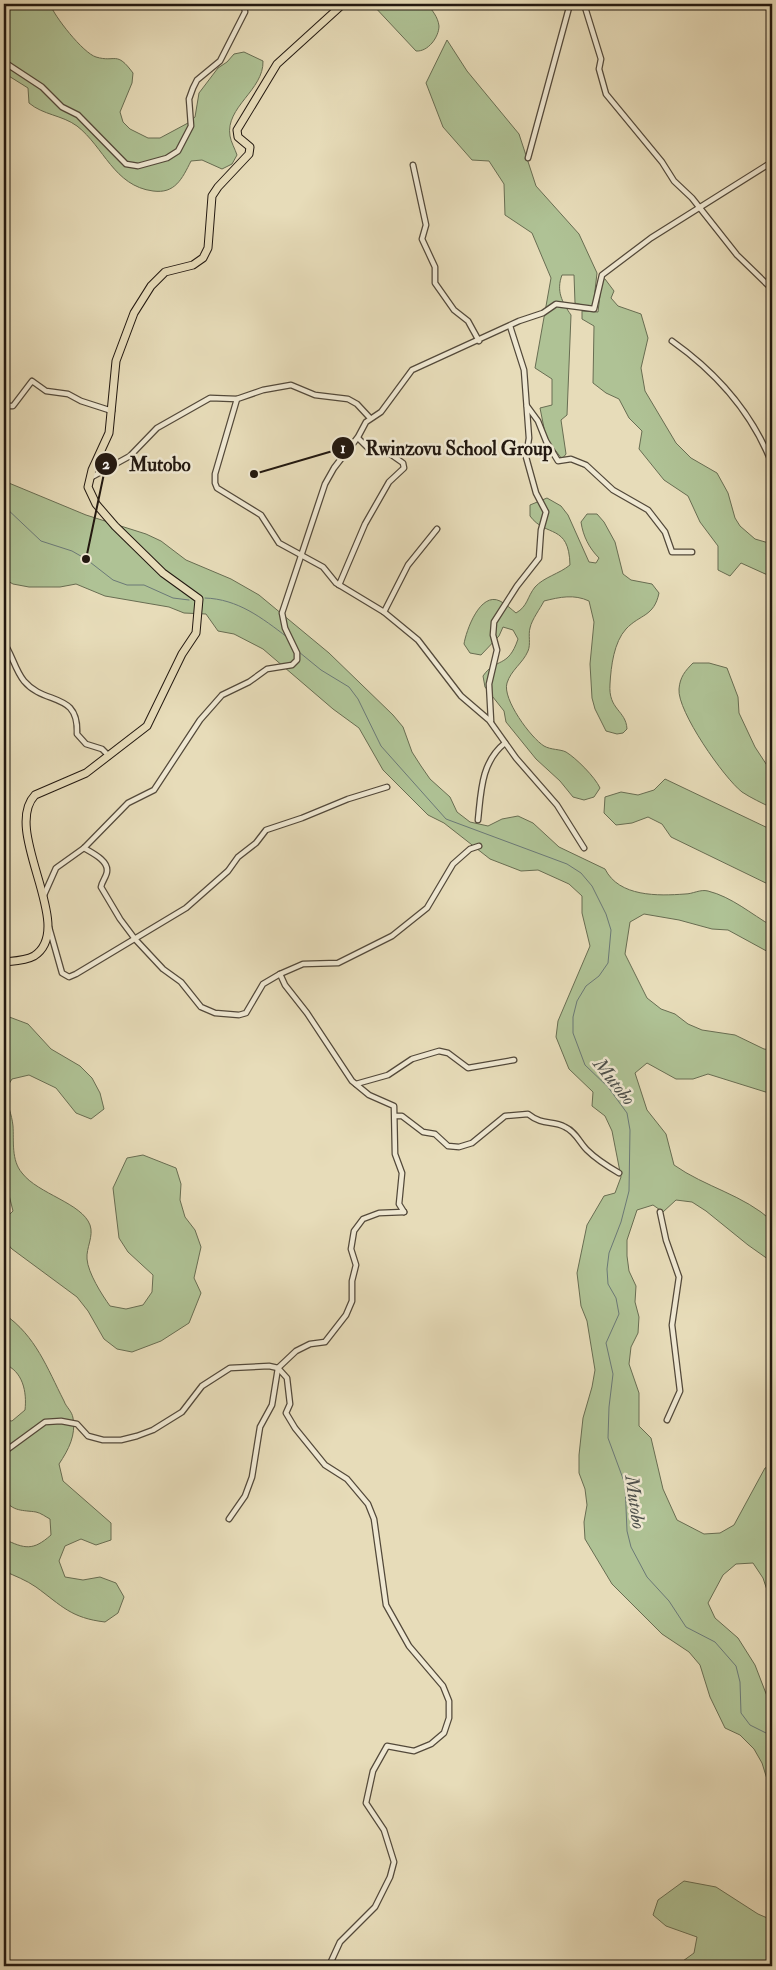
<svg xmlns="http://www.w3.org/2000/svg" width="776" height="1970" font-family="'IM FELL Double Pica',serif">
	<style>
		.green { fill: #afc295; stroke: #686d52 }
		.lines { fill: none; stroke-linecap: round; stroke-linejoin: round }
		.stream { stroke: #6b7977; stroke-width: 1 }
		.street-casing { stroke: #53493a; stroke-width: 7 }
		.primary-casing { stroke: #221810; stroke-width: 9 }
		.street { stroke: #efe8d2; stroke-width: 4.5 }
		.primary { stroke: #e7dcb9; stroke-width: 7 }
		.labels { text-anchor: middle; stroke-width: 5; stroke-linejoin: round; paint-order: stroke }
		.water-label { font-size: 19px; font-style: italic; fill: #4d504c; stroke: #efe8d2 }
		.leader { fill: none; stroke: #221810; stroke-width: 2 }
		.callout-dot { fill: #221810; stroke: #efe8d2; stroke-width: 2 }
		.mark-label { font-size: 15px; text-anchor: middle; font-weight: bold; fill: #fff }
		.callout-label { font-size: 19px; text-anchor: middle; font-weight: bold; fill: #221810; stroke: #efe8d2; stroke-width: 5; stroke-linejoin: round; paint-order: stroke }
	</style>
	<rect width="100%" height="100%" fill="#e7dcb9"/>
	<filter id="stains"><feTurbulence type="fractalNoise" baseFrequency=".004" numOctaves="4"/><feColorMatrix values="0 0 0 0 .2 0 0 0 0 .09 0 0 0 0 .02 0 0 0 .5 -.17"/></filter>
	<radialGradient id="worn" r=".72"><stop offset=".6" stop-color="#630" stop-opacity="0"/><stop offset="1" stop-color="#630" stop-opacity=".3"/></radialGradient>
	<g class="green">
		<path d="M 4,4 L 50,4 C 54,16 83,53 96,57 C 116,63 116,50 133,73 L 132,83 L 120,112 L 123,122 L 130,129 L 148,138 L 160,138 L 188,123 L 195,117 L 199,93 L 218,68 L 227,62 L 234,54 L 244,52 L 263,61 C 264,90 225,107 230,136 C 231,142 235,149 237,155 L 232,164 L 222,169 L 202,160 L 191,161 C 182,179 175,194 153,191 C 114,186 104,147 77,126 C 62,115 43,115 29,103 L 28,88 L 4,73 Z"/>
		<path d="M 372,4 L 427,4 C 432,10 438,17 439,26 C 439,37 428,52 416,51 Z"/>
		<path d="M 447,40 L 467,71 L 519,134 L 536,186 L 579,234 L 597,273 L 593,308 L 575,303 L 574,275 L 562,275 C 556,291 562,302 571,315 L 567,415 L 561,420 L 566,454 L 562,459 L 546,438 L 540,408 L 552,405 L 552,379 L 535,368 L 551,278 L 532,233 L 505,215 L 504,184 L 489,161 L 472,160 L 443,127 L 426,83 Z"/>
		<polygon points="602,278 605,279 614,291 611,298 618,306 641,314 648,338 641,368 645,391 676,443 691,458 717,473 728,493 735,518 740,526 755,539 772,544 772,577 741,563 730,576 718,570 718,546 700,522 688,496 664,480 639,449 642,431 629,418 619,399 606,393 593,383 594,326 582,319 582,311 598,312"/>
		<path d="M 4,481 L 86,515 L 146,534 L 161,541 L 186,560 L 231,579 L 259,595 L 329,653 L 393,715 L 403,727 L 412,752 L 421,766 L 430,779 L 450,797 L 457,812 L 470,822 L 488,826 L 502,819 L 518,816 L 533,823 L 559,847 L 605,869 C 619,897 658,896 685,894 C 693,894 700,889 708,891 C 732,897 751,914 772,926 L 772,954 L 728,930 L 712,929 L 679,920 L 644,914 L 630,922 L 625,954 L 647,998 L 661,1009 L 675,1014 L 688,1024 L 702,1030 L 735,1035 L 764,1049 L 772,1050 L 772,1094 L 708,1074 L 693,1079 L 676,1079 L 647,1063 L 635,1073 L 647,1110 L 666,1134 L 674,1165 C 705,1187 744,1195 772,1221 L 772,1262 L 748,1245 L 706,1211 L 692,1202 L 676,1200 L 663,1212 L 653,1205 L 637,1210 L 627,1240 L 627,1256 L 629,1271 L 636,1286 L 635,1302 L 639,1317 L 638,1333 L 631,1347 L 629,1364 L 639,1393 L 639,1426 L 651,1438 L 663,1489 L 677,1520 L 704,1534 L 720,1533 L 734,1525 L 765,1468 L 772,1465 L 772,1523 C 767,1530 767,1542 772,1549 L 772,1605 L 763,1578 L 753,1563 L 736,1564 L 723,1575 L 708,1603 L 715,1618 L 738,1638 L 755,1665 L 772,1709 L 772,1799 L 768,1795 L 767,1779 L 762,1763 L 754,1749 L 740,1735 L 725,1728 L 710,1697 L 700,1665 L 689,1652 L 662,1634 L 612,1584 L 585,1539 L 584,1522 L 587,1505 L 585,1489 L 579,1473 L 579,1455 L 583,1418 L 592,1387 L 595,1370 L 587,1321 L 581,1306 L 577,1273 L 587,1225 L 604,1196 L 615,1193 L 621,1177 L 612,1131 L 605,1116 L 592,1106 L 593,1092 L 569,1069 L 556,1037 L 558,1021 L 590,946 L 582,913 L 582,896 L 569,884 L 538,870 L 521,871 L 490,859 L 444,823 L 428,815 L 383,770 L 359,728 L 333,709 L 263,649 L 234,634 L 218,631 L 206,614 L 184,613 L 169,607 L 105,596 L 76,584 L 60,587 L 29,587 L 13,584 L 4,579 Z"/>
		<path d="M 547,498 L 561,506 L 568,515 L 589,562 L 596,563 L 599,558 C 589,548 583,536 581,522 L 587,514 L 597,514 L 604,522 L 615,542 L 623,574 L 631,580 L 652,584 L 659,593 C 654,617 640,614 626,629 C 614,642 611,666 610,684 C 608,710 626,710 627,729 L 623,733 L 617,734 L 606,731 L 595,709 L 592,698 L 590,664 L 594,622 L 589,601 C 574,594 560,597 544,601 C 540,609 532,619 530,628 C 528,635 531,644 528,651 C 523,663 511,670 507,683 C 502,699 531,738 544,746 C 551,750 560,749 566,752 C 576,758 595,777 600,788 L 594,797 L 584,800 L 573,797 L 560,781 L 536,759 L 506,722 L 504,711 L 485,687 L 483,676 C 496,657 508,669 518,639 L 513,630 L 503,627 L 499,636 L 481,655 L 470,653 L 464,644 C 466,631 480,591 500,601 C 506,604 511,609 516,613 C 528,606 527,597 535,587 C 544,577 559,574 570,565 C 569,523 546,538 530,516 L 530,505 Z"/>
		<path d="M 693,663 L 709,663 L 727,668 L 738,697 L 739,713 L 755,747 L 772,773 L 769,790 L 772,794 L 772,808 C 762,803 751,798 742,792 C 724,778 677,711 679,689 C 680,677 685,671 693,663 Z"/>
		<polygon points="665,779 772,830 772,886 671,837 662,824 648,817 632,823 616,825 604,813 605,797 621,792 638,795 654,790"/>
		<path d="M 4,1015 L 28,1024 L 51,1049 L 80,1066 L 92,1078 L 100,1093 L 104,1109 L 91,1119 L 76,1113 L 56,1088 L 29,1075 L 12,1079 L 4,1092 C 7,1103 12,1115 13,1126 C 14,1141 11,1160 22,1173 C 38,1194 82,1203 90,1225 C 94,1236 86,1248 87,1259 C 88,1273 102,1295 110,1306 L 126,1309 L 143,1305 L 152,1292 L 153,1275 L 128,1252 L 119,1238 L 113,1188 L 127,1158 L 143,1155 L 176,1168 L 181,1184 L 180,1200 L 185,1217 L 195,1230 L 201,1247 L 194,1278 L 201,1293 L 189,1323 L 161,1341 L 132,1352 L 117,1349 L 104,1339 L 88,1311 L 77,1297 L 12,1249 L 4,1240 L 4,1214 L 10,1214 L 13,1211 L 9,1195 L 4,1188 Z"/>
		<path d="M 4,1314 C 36,1336 47,1368 64,1401 C 66,1407 72,1411 73,1418 C 76,1435 69,1449 59,1464 L 63,1481 L 111,1523 L 111,1540 L 96,1545 L 81,1539 L 65,1546 L 59,1561 L 65,1577 L 83,1580 L 100,1577 L 116,1583 L 124,1597 L 118,1613 L 105,1622 C 71,1618 62,1606 36,1587 C 26,1580 15,1576 4,1571 L 4,1539 C 25,1549 33,1551 51,1535 L 50,1519 C 46,1517 41,1513 36,1512 C 23,1510 13,1512 4,1499 L 4,1420 L 12,1421 L 25,1410 C 27,1392 23,1371 4,1364 Z"/>
		<polygon points="684,1881 716,1887 758,1914 772,1920 772,1966 676,1966 694,1953 697,1937 666,1926 653,1915 658,1900"/>
	</g>
	<g class="lines">
		<g class="stream">
			<polyline points="4,506 41,541 72,551 86,559 113,580 127,585 144,585 173,598 189,600"/>
			<path d="M 205,598 C 238,599 262,618 287,637"/>
			<polyline points="299,652 321,670 349,687 358,699 381,746 446,819 567,864 581,873 592,886 606,914 611,930 608,963 599,976 586,986 577,1001 573,1017 573,1033 585,1065 608,1087 627,1113 630,1130 629,1191 621,1222 609,1253 607,1269 608,1284 616,1298 619,1314 606,1343 613,1374 609,1407 608,1438 625,1484 627,1531 631,1547 647,1577 669,1601 686,1627 715,1642 736,1666 740,1682 741,1713 750,1725 772,1736"/>
		</g>
		<g class="street-casing">
			<g id="street">
				<polyline points="584,4 601,59 599,69 606,94 662,162 674,181 692,198 737,255 772,289"/>
				<polyline points="4,62 42,87 62,107 78,115 126,164 138,166 167,158 178,151 191,126 189,99 193,88 197,80 220,61 245,12 244,4"/>
				<polyline points="528,158 570,4"/>
				<polyline points="413,165 426,225 422,239 435,267 435,283 454,310 468,321 479,341"/>
				<path d="M 672,341 C 717,373 752,412 772,464"/>
				<polyline points="237,399 215,474 215,483 217,488 261,515 279,543 323,567 336,583 384,612 418,640 461,696 489,720 516,758 557,805 584,848"/>
				<polyline points="4,400 8,406 13,406 32,381 46,391 68,394 81,401 112,411"/>
				<polyline points="527,406 538,421 546,441 558,461 571,459 586,465 613,490 648,510 665,532 672,552 692,552"/>
				<polyline points="90,478 130,456 157,428 210,398 237,399 263,390 291,385 315,395 348,399 357,404 370,418"/>
				<polyline points="339,585 365,524 389,482 404,468 403,463 383,449 369,449 358,438"/>
				<polyline points="384,612 408,565 437,529"/>
				<path d="M 4,643 C 12,654 15,670 24,681 C 45,706 79,691 77,734 L 86,744 L 102,749 L 109,756"/>
				<polyline points="491,721 489,684 497,650 493,635 494,622 517,586 539,558 541,530 546,512 536,493 526,457 529,438 524,370 510,326"/>
				<path d="M 478,820 C 481,792 481,762 505,743"/>
				<path d="M 84,848 C 92,853 108,860 107,871 C 107,876 102,881 101,887 L 120,919 L 135,939 L 163,969 L 181,982 L 201,1007 L 215,1013 L 239,1015 L 246,1013 L 263,984 L 280,974 L 303,964 L 338,963 L 392,936 L 427,908 L 453,864 L 470,849 L 479,846"/>
				<polyline points="44,895 56,868 84,848 128,803 154,790 200,720 222,695 249,682 267,669 292,665 297,660 297,653 285,628 282,613 325,484 334,468 358,437 366,422 381,412 412,370 519,321 543,313 556,304 594,309 602,275 651,238 772,162"/>
				<polyline points="49,927 62,973 69,977 76,974 186,908 228,871 238,857 256,843 266,830 302,818 348,799 387,787"/>
				<polyline points="280,974 285,985 307,1013 352,1081 369,1095 394,1106 395,1154 402,1173 399,1204 404,1212"/>
				<polyline points="356,1084 388,1075 412,1059 439,1051 448,1053 468,1068 514,1060"/>
				<path d="M 395,1116 L 402,1116 L 423,1132 L 435,1134 L 448,1146 L 459,1147 L 472,1143 L 505,1116 L 528,1114 C 543,1126 552,1120 565,1127 C 576,1132 579,1142 587,1150 C 597,1160 607,1166 619,1173"/>
				<polyline points="660,1212 666,1240 679,1277 672,1325 680,1391 667,1420"/>
				<polyline points="4,1452 45,1422 61,1421 77,1424 88,1436 103,1440 121,1440 137,1436 153,1430 182,1412 202,1386 230,1368 269,1366 278,1368 287,1378 290,1404 286,1413 295,1428 325,1465 347,1479 368,1504 374,1519 386,1605 409,1646 443,1686 449,1701 449,1718 444,1733 431,1744 414,1751 387,1746 373,1771 366,1803 384,1830 394,1862 390,1877 375,1907 340,1942 329,1966"/>
				<polyline points="229,1519 245,1496 252,1477 260,1427 272,1405 278,1368 296,1351 310,1344 325,1342 346,1315 352,1301 352,1281 356,1265 351,1249 354,1231 363,1219 379,1213 404,1212"/>
			</g>
		</g>
		<g class="primary-casing">
			<path id="primary" d="M 4,962 C 13,961 25,961 34,956 C 78,928 1,831 35,795 L 86,773 L 147,726 L 182,654 L 196,633 L 199,599 L 163,573 L 115,526 L 96,504 L 88,487 L 92,470 L 109,433 L 116,361 L 134,313 L 151,286 L 165,272 L 193,265 L 203,258 L 208,248 L 212,196 L 218,187 L 249,154 L 250,147 L 238,137 L 237,130 L 277,64 L 343,4"/>
		</g>
		<use href="#street" class="street"/>
		<use href="#primary" class="primary"/>
	</g>
	<g class="labels">
		<g class="water-label">
			<text transform="translate(615 1081) rotate(51)" y="7">Mutobo</text>
			<text transform="translate(636 1502) rotate(82)" y="7">Mutobo</text>
		</g>
	</g>
	<path class="leader" d="M254 474L343 448M86 559L106 464"/>
	<g class="callout-dot">
		<circle cx="254" cy="474" r="5"/>
		<circle cx="86" cy="559" r="5"/>
		<circle cx="343" cy="448" r="12"/>
		<circle cx="106" cy="464" r="12"/>
	</g>
	<g class="mark-label">
		<text x="343" y="453">1</text>
		<text x="106" y="469">2</text>
	</g>
	<g class="callout-label">
		<text x="459" y="455">Rwinzovu School Group</text>
		<text x="160" y="471">Mutobo</text>
	</g>
	<rect width="776" height="1970" fill="none" stroke="#e7dcb9" stroke-width="20"/>
	<rect x="5" y="5" width="766" height="1960" fill="none" stroke="#221810" stroke-width="2.5"/>
	<rect x="10" y="10" width="756" height="1950" fill="none" stroke="#221810"/>
	<rect width="100%" height="100%" filter="url(#stains)"/>
	<rect width="100%" height="100%" fill="url(#worn)"/>
</svg>
